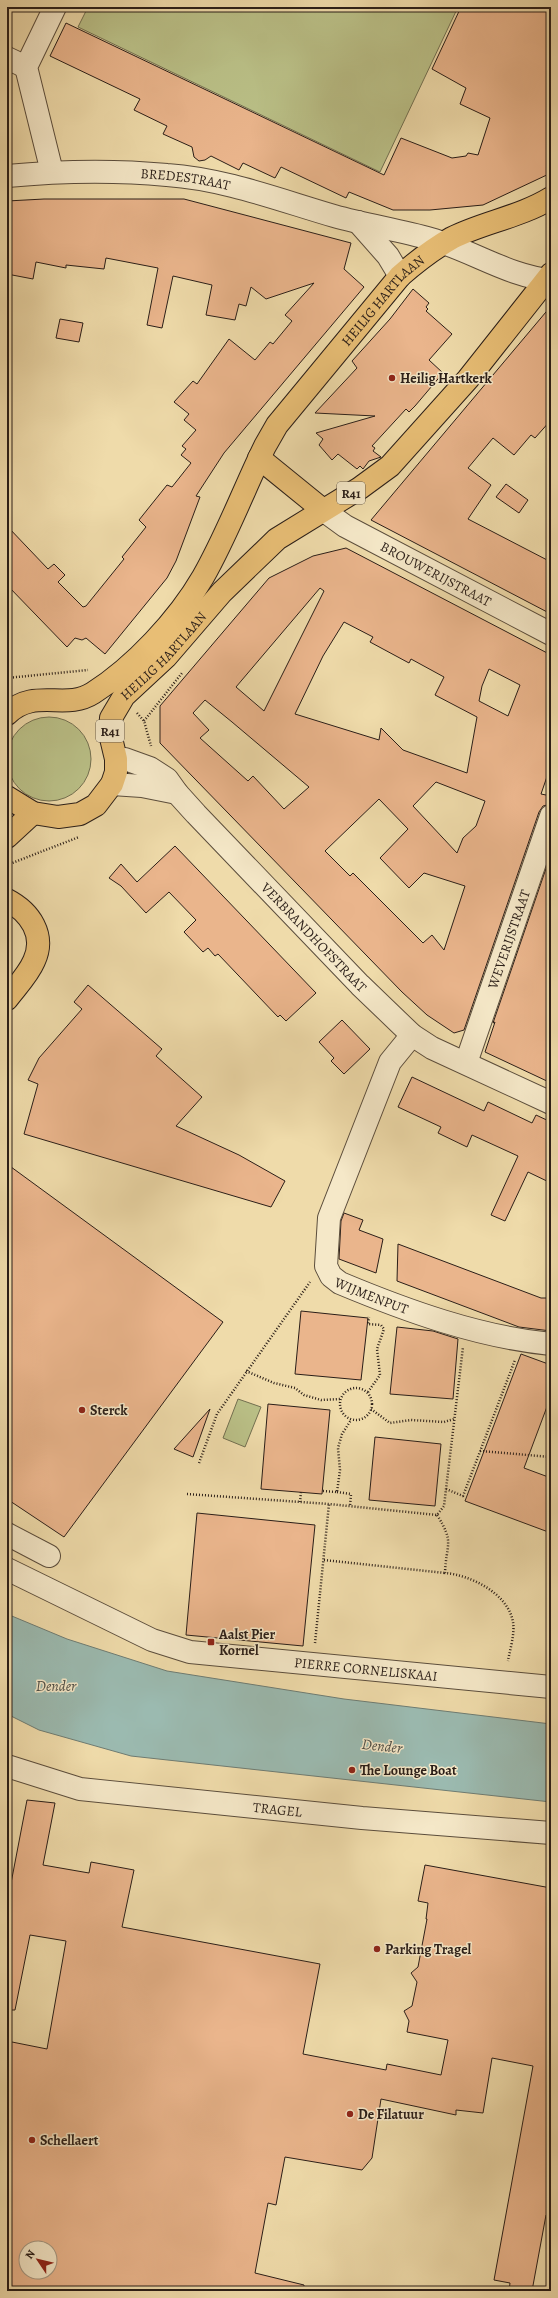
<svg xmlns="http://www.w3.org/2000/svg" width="558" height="2298" font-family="Alegreya,serif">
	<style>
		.green { fill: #bac087; stroke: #726f50 }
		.water { fill: #9bbab0; stroke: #6e7c73 }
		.building { fill: #eab58c; stroke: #2a1e18; fill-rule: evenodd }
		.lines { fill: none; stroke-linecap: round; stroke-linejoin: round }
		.minor-casing { stroke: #5b4d3c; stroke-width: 24 }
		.major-casing { stroke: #2a1e18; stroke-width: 24 }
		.path { stroke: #2a1e18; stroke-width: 2.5; stroke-dasharray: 1 2; stroke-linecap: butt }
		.minor { stroke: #f5e8c8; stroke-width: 22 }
		.major { stroke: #e8be75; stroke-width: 22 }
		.poi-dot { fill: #8f2418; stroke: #f5e8c8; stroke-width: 1.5 }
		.labels { text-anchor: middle; stroke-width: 3; stroke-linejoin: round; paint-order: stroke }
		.shield { fill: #f5e8c8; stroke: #675b4d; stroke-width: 1 }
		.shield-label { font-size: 13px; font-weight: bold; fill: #2a1e18 }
		.street-label { font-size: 14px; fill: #2a1e18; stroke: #f5e8c8 }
		.poi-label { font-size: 14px; font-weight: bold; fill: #2a1e18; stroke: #f5e8c8; text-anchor: start }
		.water-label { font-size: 15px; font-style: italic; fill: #4c4d46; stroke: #f5e8c8 }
	</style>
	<rect width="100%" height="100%" fill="#efdbaa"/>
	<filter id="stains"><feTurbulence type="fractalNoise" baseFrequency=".005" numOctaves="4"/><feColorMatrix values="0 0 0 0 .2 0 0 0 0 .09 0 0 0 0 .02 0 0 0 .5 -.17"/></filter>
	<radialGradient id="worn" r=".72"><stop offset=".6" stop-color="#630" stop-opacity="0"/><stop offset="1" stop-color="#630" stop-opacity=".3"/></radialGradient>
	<g class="green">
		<polygon points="88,7 458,7 380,172 78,27"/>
		<circle cx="49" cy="759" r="42"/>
		<polygon points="238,1399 261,1407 245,1447 223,1438"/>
	</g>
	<polygon class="water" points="7,1614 67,1639 167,1671 344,1699 551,1724 551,1802 131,1756 39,1730 7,1714"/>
	<g class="building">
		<polygon points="461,7 551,7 551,173 483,205 430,210 393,210 349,192 346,198 281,167 275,178 243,163 239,170 211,156 205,160 199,161 194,157 192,147 163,134 167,126 134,110 140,99 50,56 66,23 384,175 401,138 452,158 466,156 468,153 478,155 490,118 460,104 466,88 432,69"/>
		<polygon points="44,199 184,199 351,243 344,269 364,287 224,453 196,496 200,497 176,561 167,578 105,654 86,638 82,640 75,638 67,647 7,585 7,526 48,569 54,564 65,575 58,582 83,607 86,606 124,559 122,557 146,527 139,520 167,485 172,487 191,463 181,455 186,449 182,446 196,430 184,420 189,414 174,402 193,381 197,384 229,339 255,360 270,342 273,344 292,321 285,315 314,283 266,299 251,287 246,306 239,304 235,320 206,315 212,285 173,276 162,328 147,325 158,268 106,258 104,269 66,265 66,268 36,262 33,279 7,274 7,201"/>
		<polygon points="413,289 429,303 426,307 428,309 426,311 452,334 429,360 443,373 415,406 409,412 406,409 372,446 375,448 373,451 381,457 369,461 363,469 360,466 357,469 338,454 332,460 319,445 323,439 316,433 375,416 315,413 357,368 352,361 390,319"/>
		<polygon points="551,306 551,420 535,438 531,435 514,455 493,438 468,468 491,485 468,519 551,562 551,614 371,520"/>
		<polygon points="60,319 83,323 79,342 56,338"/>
		<polygon points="506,484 528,500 519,513 496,497"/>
		<path d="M 346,548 L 551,655 L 551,765 L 541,794 L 551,796 L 551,804 L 543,806 L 539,812 L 464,1030 L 454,1033 L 427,1015 L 402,992 L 160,743 L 160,706 L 269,578 L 313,556 ZM 320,588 L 324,591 L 264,711 L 236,687 ZM 344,622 L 373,637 L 370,642 L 409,663 L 411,659 L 444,677 L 435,695 L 477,717 L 467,773 L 403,750 L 381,728 L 379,740 L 295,714 L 323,656 ZM 489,669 L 520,685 L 508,716 L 479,701 L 482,686 ZM 205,700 L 232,722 L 309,787 L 284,809 L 253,776 L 248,781 L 200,738 L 209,730 L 193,713 ZM 436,782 L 485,801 L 476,826 L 463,838 L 457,853 L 413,806 ZM 379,799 L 408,829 L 380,858 L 409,888 L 424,873 L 465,886 L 444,950 L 432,935 L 423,943 L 353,873 L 350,876 L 325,851 Z"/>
		<polygon points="175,846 316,993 286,1021 280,1015 278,1017 218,954 215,956 208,948 203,952 184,932 196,920 169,892 146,913 121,886 109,878 121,864 137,882"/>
		<polygon points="551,854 551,1077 549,1082 485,1052 495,1022 493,1023"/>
		<polygon points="88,985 162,1049 156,1056 202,1097 176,1126 239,1155 285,1181 271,1207 24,1134 38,1084 28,1080 39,1058 82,1009 74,1002"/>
		<polygon points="342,1020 370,1049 344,1074 331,1061 334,1058 319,1042"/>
		<polygon points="412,1077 484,1111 488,1102 532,1123 536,1115 551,1122 551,1183 528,1172 505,1221 491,1215 518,1156 472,1135 467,1147 438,1133 441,1127 398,1107"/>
		<polygon points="7,1164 223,1322 64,1537 7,1499"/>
		<polygon points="344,1213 363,1220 359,1230 383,1239 376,1273 339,1259 341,1221"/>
		<polygon points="398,1244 541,1298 551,1298 551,1331 519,1327 397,1281"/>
		<polygon points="301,1311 368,1318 361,1380 295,1374"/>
		<polygon points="397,1327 433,1331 458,1339 453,1399 390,1394"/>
		<polygon points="521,1354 551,1365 551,1396 524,1468 551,1478 551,1533 465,1501"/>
		<polygon points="268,1404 330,1410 322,1494 261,1489"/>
		<polygon points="210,1409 193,1457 174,1449"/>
		<polygon points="375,1437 441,1444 435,1506 369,1500"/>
		<polygon points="197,1513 315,1525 303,1646 186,1635"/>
		<path d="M 27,1800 L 55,1803 L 43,1865 L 89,1873 L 91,1862 L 134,1870 L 122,1927 L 320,1964 L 303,2054 L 386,2070 L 387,2064 L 441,2075 L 448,2040 L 407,2032 L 409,2021 L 404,2011 L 412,2006 L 417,1982 L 411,1973 L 418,1967 L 427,1919 L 426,1919 L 428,1903 L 418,1901 L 425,1865 L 551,1888 L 551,2216 L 546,2215 L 532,2291 L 509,2291 L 510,2283 L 494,2280 L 533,2066 L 492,2058 L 483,2113 L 456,2110 L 456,2115 L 381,2099 L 372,2158 L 362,2170 L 285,2157 L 276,2205 L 268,2203 L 255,2273 L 304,2285 L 304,2291 L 7,2291 L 7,2107 L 10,2092 L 7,2092 L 7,2041 L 47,2049 L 66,1941 L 30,1935 L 15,2010 L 7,2010 L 7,1904 ZM 26,2248 L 50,2248 L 50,2272 L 26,2272 Z"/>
	</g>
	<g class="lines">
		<g class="minor-casing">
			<g id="minor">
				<polyline points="7,58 26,67"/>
				<polyline points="52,172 26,67 55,7"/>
				<path id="s1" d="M 7,176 C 60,171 114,170 167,175 C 225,179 279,200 334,216 C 366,225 399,230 431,239 C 471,250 510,277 551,280"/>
				<polyline points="358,222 388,256 400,276"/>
				<path id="s2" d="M 323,510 L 345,526 L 551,634"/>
				<path id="s3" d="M 116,759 L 125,759 L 150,768 L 167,779 L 177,793 L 196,814 L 360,985 L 412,1035 L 432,1048 L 551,1103"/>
				<polyline points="112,784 142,786 177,793"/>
				<path id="s4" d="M 412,1035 L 390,1062 L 329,1218 L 326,1266 L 331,1276 L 340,1283 C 407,1311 479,1337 551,1344"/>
				<path id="s5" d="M 466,1063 L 551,816"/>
				<polyline points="7,1534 49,1556"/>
				<path id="s6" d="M 7,1569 L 152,1640 L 190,1652 L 551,1687"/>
				<path id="s7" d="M 7,1766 L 80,1789 L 362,1818 L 551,1833"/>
			</g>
		</g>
		<g class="major-casing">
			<g id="major">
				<polyline points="259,458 323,510"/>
				<path id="s8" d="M 7,714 C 35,687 65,711 93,693 C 134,667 178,620 203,577 C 227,535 244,489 265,446 L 277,425 L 400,276 C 416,262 433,249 452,238 C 484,222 520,217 551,198"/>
				<path id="s9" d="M 7,797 L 33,813 L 58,817 L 80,814 L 96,805 L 112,784 L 116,772 L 116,759 L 110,734 L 111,718 L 124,696 L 166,657 L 222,592 L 277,539 L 360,488 L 390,466 L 468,379 L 551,274"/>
				<polyline points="7,837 33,813"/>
				<path d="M 7,900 C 30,912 46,935 34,961 C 28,975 16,987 7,999"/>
			</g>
		</g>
		<g class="path">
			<polyline points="7,678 88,670"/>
			<polyline points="137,713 144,721 151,746"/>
			<polyline points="144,721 182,673"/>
			<polyline points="7,865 79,837"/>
			<polyline points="246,1371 274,1383 295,1388 304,1395 321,1400 340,1399"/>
			<circle cx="356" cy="1404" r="16"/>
			<polyline points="368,1392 380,1375 377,1349 384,1329 381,1325 368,1324 369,1317"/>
			<polyline points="548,1404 551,1406"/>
			<polyline points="371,1409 390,1423 411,1420 444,1422 454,1419"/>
			<polyline points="480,1451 551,1457"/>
			<polyline points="199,1463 217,1414 310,1282"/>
			<polyline points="446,1489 463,1496 515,1360"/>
			<polyline points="323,1491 337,1492 340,1470 338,1448 342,1434 351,1420"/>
			<polyline points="337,1492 351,1494 350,1506"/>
			<polyline points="187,1494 329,1504 437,1515 444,1506 463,1347"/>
			<polyline points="300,1502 301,1492"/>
			<path d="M 437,1515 C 455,1543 446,1544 445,1573 C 470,1575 508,1593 513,1622 C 515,1634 510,1649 508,1661"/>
			<polyline points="324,1560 445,1573"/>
			<polyline points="315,1643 329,1504"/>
		</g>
		<use href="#minor" class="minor"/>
		<use href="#major" class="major"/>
	</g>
	<g class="poi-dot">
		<circle cx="392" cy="378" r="4"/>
		<circle cx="82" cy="1410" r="4"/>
		<rect x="207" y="1638" width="8" height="8" rx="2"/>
		<circle cx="352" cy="1770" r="4"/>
		<circle cx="377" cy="1949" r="4"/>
		<circle cx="350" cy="2114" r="4"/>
		<circle cx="32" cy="2140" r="4"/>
	</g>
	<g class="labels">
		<g class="shield">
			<rect x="337" y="482" width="28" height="22" rx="3"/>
			<rect x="96" y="720" width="28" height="22" rx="3"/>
		</g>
		<g class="shield-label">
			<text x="351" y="498">R41</text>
			<text x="110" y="736">R41</text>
		</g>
		<g class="street-label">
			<text dy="5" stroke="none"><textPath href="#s1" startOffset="179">BREDESTRAAT</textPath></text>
			<text dy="5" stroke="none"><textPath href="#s8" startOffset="585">HEILIG HARTLAAN</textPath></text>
			<text dy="5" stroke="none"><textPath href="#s2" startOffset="130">BROUWERIJSTRAAT</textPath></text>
			<text dy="5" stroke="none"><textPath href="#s9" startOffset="272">HEILIG HARTLAAN</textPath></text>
			<text dy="5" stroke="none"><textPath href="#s3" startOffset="272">VERBRANDHOFSTRAAT</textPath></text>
			<text dy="5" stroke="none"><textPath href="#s5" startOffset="131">WEVERIJSTRAAT</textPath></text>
			<text dy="5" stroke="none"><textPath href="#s4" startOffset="307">WIJMENPUT</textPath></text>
			<text dy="5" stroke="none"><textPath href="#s6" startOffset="378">PIERRE CORNELISKAAI</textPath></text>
			<text dy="5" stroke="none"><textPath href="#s7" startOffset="275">TRAGEL</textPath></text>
		</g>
		<g class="poi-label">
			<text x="400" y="383">Heilig Hartkerk</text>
			<text x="90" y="1415">Sterck</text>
			<text x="219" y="1639">Aalst Pier<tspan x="219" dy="16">Kornel</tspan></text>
			<text x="360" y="1775">The Lounge Boat</text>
			<text x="385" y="1954">Parking Tragel</text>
			<text x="358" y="2119">De Filatuur</text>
			<text x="40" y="2145">Schellaert</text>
		</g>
		<g class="water-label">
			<text x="56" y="1691">Dender</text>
			<text transform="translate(382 1746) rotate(6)" y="5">Dender</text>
		</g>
	</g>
	<rect width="558" height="2298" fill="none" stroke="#efdbaa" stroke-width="24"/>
	<rect x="8" y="8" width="542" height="2282" fill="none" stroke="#2a1e18" stroke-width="2"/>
	<rect x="12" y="12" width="534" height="2274" fill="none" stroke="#2a1e18"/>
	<g transform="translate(38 2260) rotate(305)"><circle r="19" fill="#f5e8c8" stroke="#a49782"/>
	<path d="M0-3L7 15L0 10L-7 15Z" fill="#8f2418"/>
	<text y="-6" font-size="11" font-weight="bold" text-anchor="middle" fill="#2a1e18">N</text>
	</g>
	<rect width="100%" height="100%" filter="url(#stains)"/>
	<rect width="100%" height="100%" fill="url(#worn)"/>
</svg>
